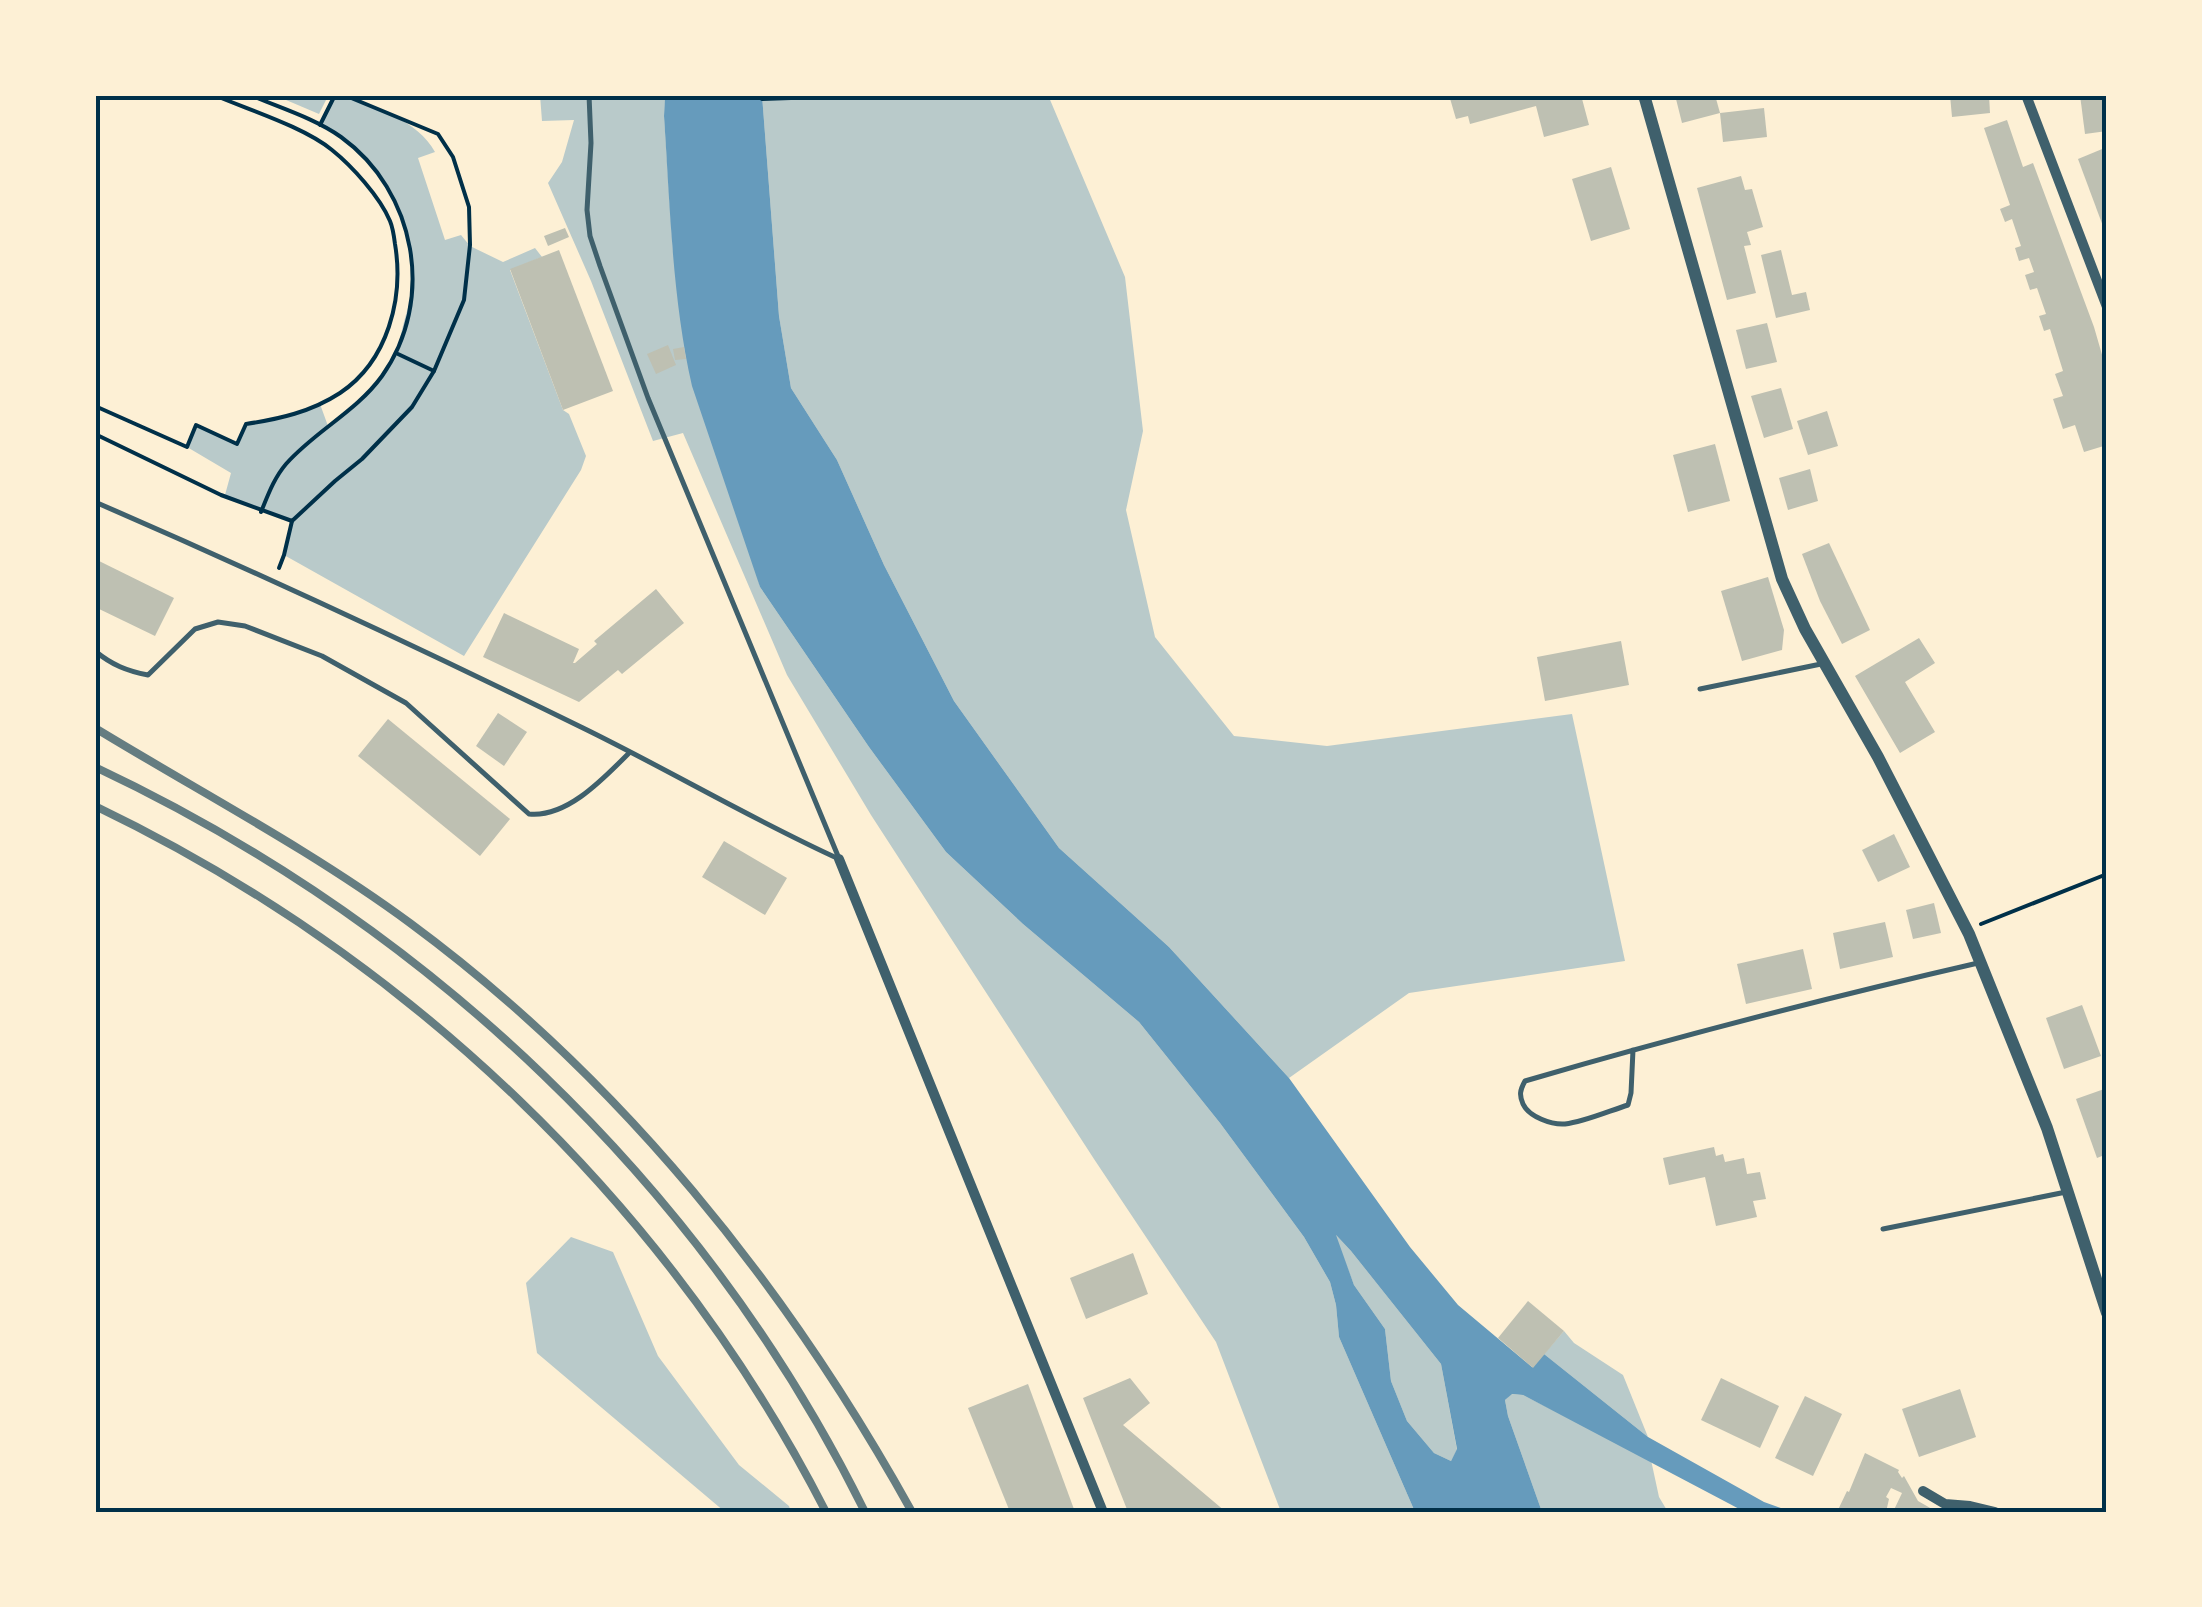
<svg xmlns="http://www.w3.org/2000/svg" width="2202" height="1607" font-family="'Work Sans',sans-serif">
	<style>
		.green { fill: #b9caca }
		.water { fill: #669bbc; fill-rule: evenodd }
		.building { fill: #bec0b2 }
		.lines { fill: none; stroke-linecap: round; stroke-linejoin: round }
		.path { stroke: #003049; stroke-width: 4 }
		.service { stroke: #3f606c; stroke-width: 5 }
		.minor { stroke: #3f606c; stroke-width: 10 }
		.tertiary { stroke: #3f606c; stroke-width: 12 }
		.rail { stroke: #657d81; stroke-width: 8 }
		.neatline { fill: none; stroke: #003049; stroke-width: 4 }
	</style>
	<rect width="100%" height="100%" fill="#fdf0d5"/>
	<g class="green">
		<polygon points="280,95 319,95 327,98 319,114 279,97"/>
		<path d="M 335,95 L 344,95 C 375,108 418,120 435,152 L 418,158 L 445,240 L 461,235 L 470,246 L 503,262 L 535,248 L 542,257 L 510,270 L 563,410 L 569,414 L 586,456 L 581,470 L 464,656 L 284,555 L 292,521 L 225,495 L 231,473 L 187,447 L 196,425 L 237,444 L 246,424 L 286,418 L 320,404 L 328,426 C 353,409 384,382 396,353 C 400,343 401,332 404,322 C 407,310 412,297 413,284 C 415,253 405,213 389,187 C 372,161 346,140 320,125 Z"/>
		<polygon points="540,95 665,95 664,116 673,252 760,587 869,747 946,852 1023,924 1139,1022 1220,1123 1304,1237 1330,1282 1336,1305 1339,1337 1415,1512 1281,1512 1216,1342 1094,1159 871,815 787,675 683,433 653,441 591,281 548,183 562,162 574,120 542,121"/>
		<polygon points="762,95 1048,95 1125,277 1143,431 1126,510 1155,637 1234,736 1327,746 1572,714 1625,961 1409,993 1289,1078 1169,947 1059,848 954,701 884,565 837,460 791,388 779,316"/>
		<polygon points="1334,1233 1351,1251 1441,1364 1457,1450 1451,1461 1434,1453 1407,1421 1391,1381 1385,1329 1354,1285"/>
		<polygon points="571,1237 613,1252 658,1356 739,1465 789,1506 791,1512 725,1512 537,1353 526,1283"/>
		<polygon points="1564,1331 1574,1343 1623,1375 1648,1437 1544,1354"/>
		<polygon points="1511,1394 1523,1395 1651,1460 1659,1497 1668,1512 1542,1512 1508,1416 1505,1400"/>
	</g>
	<path class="water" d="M 665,95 L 762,95 L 779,316 L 791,388 L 837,460 L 884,565 L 954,701 L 1059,848 L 1169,947 L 1289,1078 L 1410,1247 L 1458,1305 L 1532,1367 L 1544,1354 L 1648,1437 L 1764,1502 L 1792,1512 L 1745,1512 L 1523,1395 L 1512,1394 L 1505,1400 L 1508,1416 L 1542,1512 L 1415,1512 L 1339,1337 L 1336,1305 L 1330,1282 L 1304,1237 L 1220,1123 L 1139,1022 L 1023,924 L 946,852 L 869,747 L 760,587 L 692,386 C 672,298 670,205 664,116 ZM 1336,1235 L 1351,1251 L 1441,1364 L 1457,1449 L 1451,1461 L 1434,1453 L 1407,1421 L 1391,1381 L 1385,1329 L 1354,1285 Z"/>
	<g class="building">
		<polygon points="1449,95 1581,95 1589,125 1544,137 1536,106 1470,124 1468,116 1456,119"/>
		<polygon points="1675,95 1715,95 1720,113 1682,123"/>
		<polygon points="1950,95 1989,95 1990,113 1952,117"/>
		<polygon points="2080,95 2107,95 2107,131 2085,134"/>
		<polygon points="1764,108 1767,137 1723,142 1720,113"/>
		<polygon points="2007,120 2023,167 2033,163 2094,327 2107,372 2107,445 2084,452 2075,425 2063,429 2053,399 2063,396 2055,374 2063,371 2050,329 2044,331 2039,316 2046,314 2037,288 2030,290 2025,275 2034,272 2029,258 2019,261 2015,248 2021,246 2012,219 2005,222 2000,209 2010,205 1984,128"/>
		<polygon points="2107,147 2107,237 2078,159"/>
		<polygon points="1611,167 1630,229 1591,241 1572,179"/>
		<polygon points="1741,176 1745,190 1752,189 1763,227 1747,232 1751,245 1744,246 1756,293 1727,300 1697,188"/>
		<polygon points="565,228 569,237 548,246 544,236"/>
		<polygon points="559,250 613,391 563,410 510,269"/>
		<polygon points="1781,250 1792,295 1806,292 1810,310 1776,318 1761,255"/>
		<polygon points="1767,323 1777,362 1746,369 1736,330"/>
		<polygon points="668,345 676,365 656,374 647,354"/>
		<polygon points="684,347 686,359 675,360 673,349"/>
		<polygon points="1781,388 1793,429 1764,438 1751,396"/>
		<polygon points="1827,411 1838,446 1808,455 1797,421"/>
		<polygon points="1715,444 1730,501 1688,512 1673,455"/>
		<polygon points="1810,469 1818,501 1788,510 1779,478"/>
		<polygon points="1829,543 1870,630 1842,644 1820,601 1802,554"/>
		<polygon points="95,559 174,598 155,636 95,607"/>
		<polygon points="1768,577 1784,630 1782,650 1742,661 1721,591"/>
		<polygon points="656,589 684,623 622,674 618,670 579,702 483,657 504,613 579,649 573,663 575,663 597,644 594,641"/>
		<polygon points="1919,638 1935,663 1905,682 1935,732 1900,753 1855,676"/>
		<polygon points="1621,641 1629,685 1545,701 1537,657"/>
		<polygon points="498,713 527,732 504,766 476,746"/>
		<polygon points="388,719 510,819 480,856 358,756"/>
		<polygon points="1894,834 1910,867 1878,882 1862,850"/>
		<polygon points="724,841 787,878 765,915 702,877"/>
		<polygon points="1934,903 1941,933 1913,939 1906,910"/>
		<polygon points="1885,922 1893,957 1840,969 1833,933"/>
		<polygon points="1803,949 1812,989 1746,1004 1737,964"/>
		<polygon points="2082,1005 2101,1056 2064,1069 2046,1018"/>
		<polygon points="2107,1088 2107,1154 2097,1158 2076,1099"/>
		<polygon points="1714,1147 1716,1156 1723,1154 1725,1162 1744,1158 1747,1174 1760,1172 1766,1199 1753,1201 1757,1217 1716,1226 1705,1177 1669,1185 1663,1158"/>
		<polygon points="1133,1253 1148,1294 1086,1319 1070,1278"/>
		<polygon points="1528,1301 1564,1331 1533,1368 1498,1338"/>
		<polygon points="1130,1378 1150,1403 1123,1425 1226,1512 1128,1512 1083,1398"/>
		<polygon points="1721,1378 1779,1406 1760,1448 1701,1420"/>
		<polygon points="1028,1384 1075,1512 1010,1512 968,1408"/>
		<polygon points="1960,1389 1976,1437 1919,1457 1902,1409"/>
		<polygon points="1805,1396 1842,1414 1813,1476 1775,1458"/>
		<polygon points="1865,1453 1899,1470 1898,1472 1902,1478 1904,1476 1918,1501 1932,1509 1931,1512 1893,1512 1902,1493 1891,1488 1886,1497 1889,1499 1886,1512 1837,1512 1847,1491 1849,1492"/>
	</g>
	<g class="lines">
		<g class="path">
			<path d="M 250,95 C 280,108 314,118 341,137 C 416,191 436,300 382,376 C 356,412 315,431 286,464 C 274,478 268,495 261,512"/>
			<polyline points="762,99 791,98 795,95"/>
			<polyline points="320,125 335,95"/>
			<polyline points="398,354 434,371"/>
			<path d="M 95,406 L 187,447 L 196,425 L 237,444 L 246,424 C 279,419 311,412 340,393 C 388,361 404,298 395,244 C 394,236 393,228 390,221 C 380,197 352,166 332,150 C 304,127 249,110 214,95"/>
			<polyline points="95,434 221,495 292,521 335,481 362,459 412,407 434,371 464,300 470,245 469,207 453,157 438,134 344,95"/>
			<polyline points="279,568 284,555 292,521"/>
			<polyline points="1981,924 2107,874"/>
		</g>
		<g class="service">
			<polyline points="589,95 591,143 587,210 590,236 600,266 648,398 838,856"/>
			<path d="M 95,502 C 259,573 422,649 583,728 C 669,770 751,819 839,859"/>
			<path d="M 95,651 C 112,665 127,671 148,675 L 195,629 L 218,622 L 245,626 L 322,656 L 406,703 L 529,814 C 567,818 604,778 629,753"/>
			<polyline points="1700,689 1821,664"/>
			<path d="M 1633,1050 L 1631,1093 L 1628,1105 C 1609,1111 1584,1122 1565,1124 C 1552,1125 1529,1117 1523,1104 C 1519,1095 1520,1090 1525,1081 C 1675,1037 1826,998 1978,963"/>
			<polyline points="1883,1229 2066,1192"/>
		</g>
		<g class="minor">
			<polyline points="2026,95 2107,307"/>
			<polyline points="839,859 1103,1512"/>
			<polyline points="1923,1491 1945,1504 1970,1506 1995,1512"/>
		</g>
		<polyline class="tertiary" points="1644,95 1782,579 1805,629 1878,757 1969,934 2047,1128 2107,1313"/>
		<g class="rail">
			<path d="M 95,728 C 200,792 311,850 410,923 C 620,1078 786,1285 912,1512"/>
			<path d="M 95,767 C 426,923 702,1183 865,1512"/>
			<path d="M 95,806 C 407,956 667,1202 826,1512"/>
		</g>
	</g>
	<rect width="2202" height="1607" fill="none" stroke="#fdf0d5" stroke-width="195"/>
	<rect x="98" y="98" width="2006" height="1412" class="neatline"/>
</svg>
